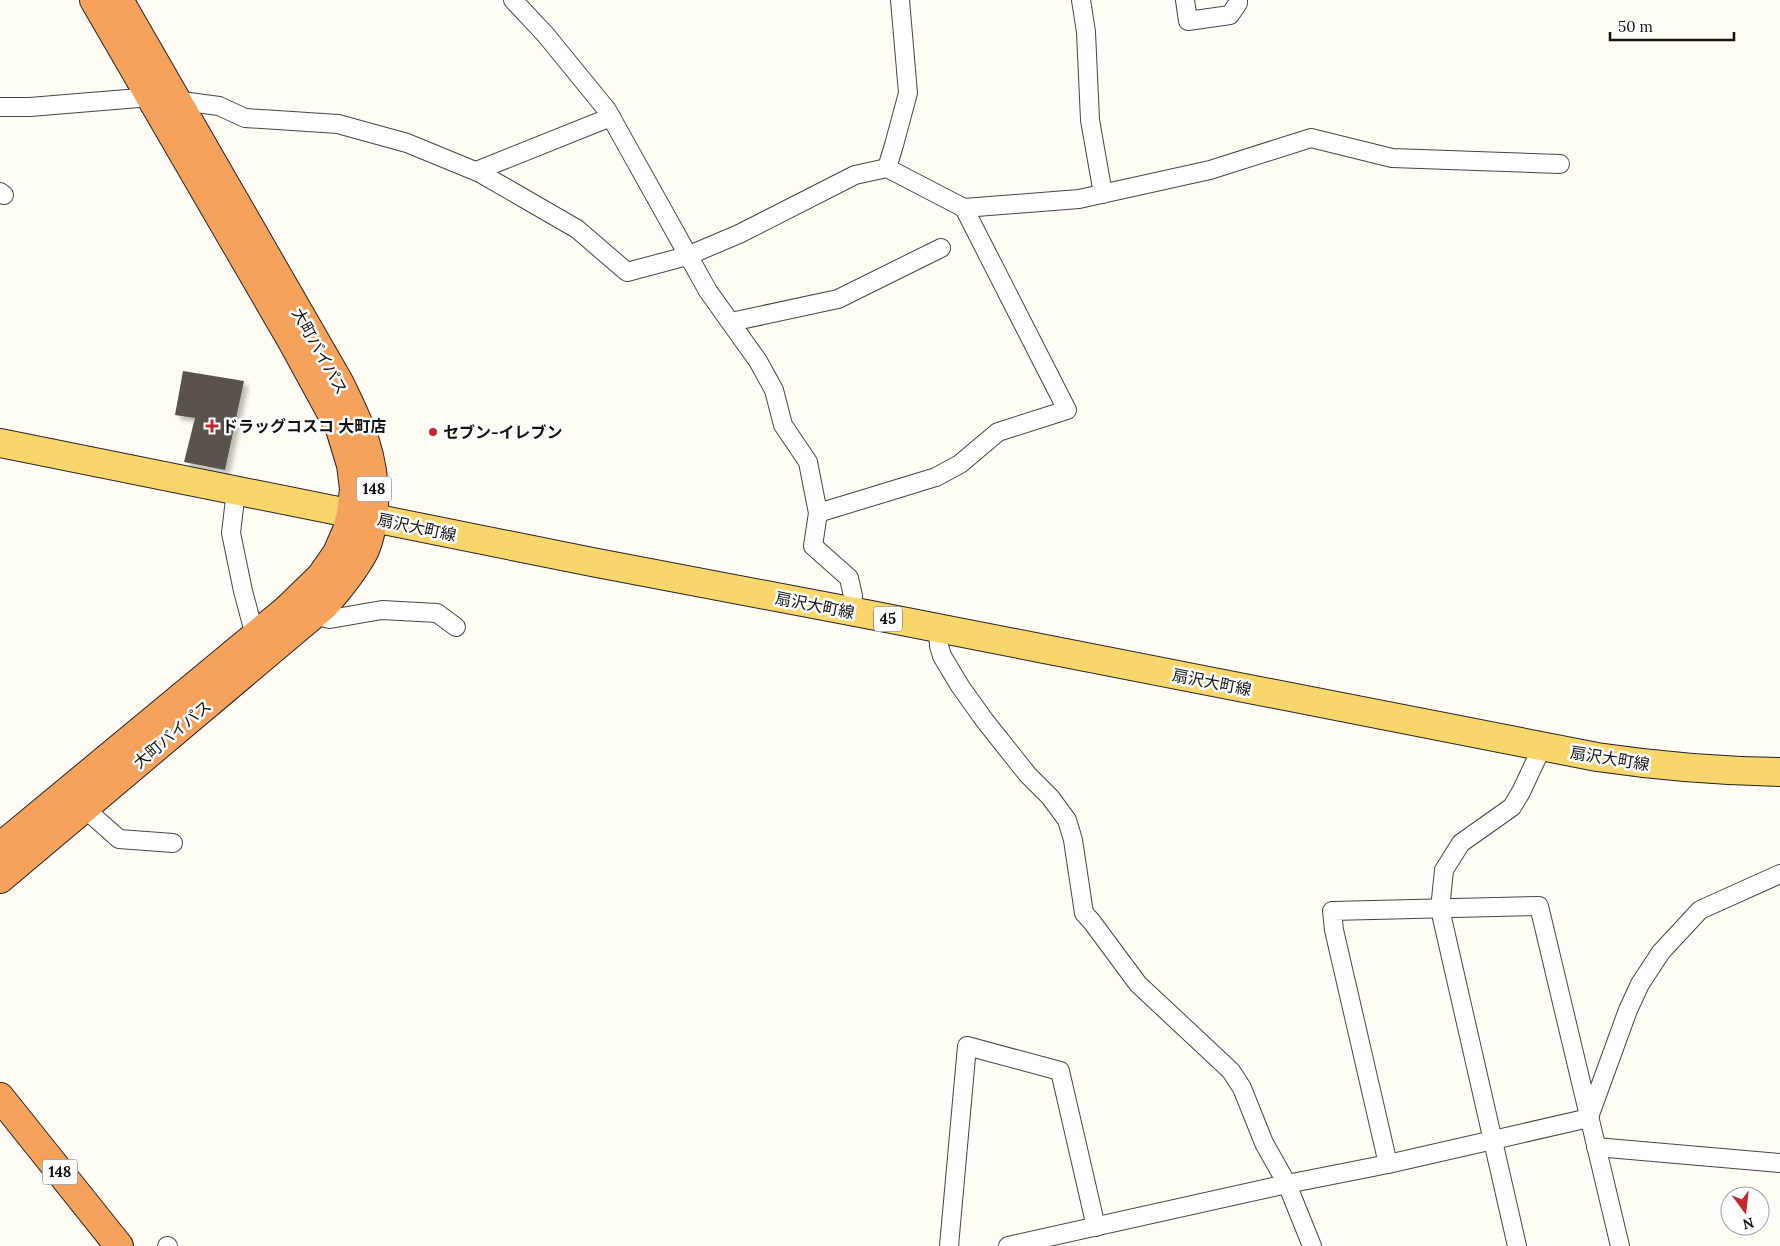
<svg xmlns="http://www.w3.org/2000/svg" width="1780" height="1246" font-family="Lora,'Noto Sans JP',serif">
	<style>
		.building { fill: #5a524d; filter: url(#shadow) }
		.lines { fill: none; stroke-linecap: round; stroke-linejoin: round }
		.street-casing { stroke: #444; stroke-width: 20 }
		.primary-casing { stroke: #222; stroke-width: 30 }
		.highway-casing { stroke: #222; stroke-width: 30 }
		.street { stroke: #fff; stroke-width: 18 }
		.primary { stroke: #f9d66b; stroke-width: 28 }
		.highway { stroke: #f5a25d; stroke-width: 28 }
		.poi-dot { fill: #c4262e; stroke: #fff; stroke-width: 2 }
		.labels { text-anchor: middle; stroke-width: 5; stroke-linejoin: round; paint-order: stroke }
		.shield { fill: #fff; stroke: #585858; stroke-width: 1 }
		.shield-label { font-size: 15px; font-weight: bold; fill: #111 }
		.street-label { font-size: 16px; fill: #111; stroke: #fff }
		.poi-label { font-size: 16px; font-weight: bold; fill: #111; stroke: #fff; text-anchor: start }
	</style>
	<defs>
		<filter id="shadow"><feDropShadow dx="4.5" dy="4.5" stdDeviation="2.5" flood-color="#0004"/></filter>
	</defs>
	<rect width="100%" height="100%" fill="#fffdf5"/>
	<polygon class="building" points="183,371 244,381 225,470 184,462 195,418 175,415"/>
	<g class="lines">
		<g class="street-casing">
			<g id="street">
				<polyline points="513,0 545,34 607,110 708,291 758,361 774,390 783,425 808,462 818,513 813,546 849,578 853,596 851,612"/>
				<polyline points="1081,0 1086,32 1090,120 1103,194"/>
				<polyline points="1185,0 1188,21 1230,15 1238,3 1238,0"/>
				<polyline points="0,107 30,107 151,97 219,106 245,118 338,124 407,143 480,173 577,229 627,272 687,256 739,234 855,175 887,168 964,208 1079,199 1210,170 1311,138 1392,158 1560,164"/>
				<polyline points="887,168 894,145 908,93 900,0"/>
				<polyline points="476,171 611,117"/>
				<polyline points="0,192 4,195"/>
				<polyline points="731,322 838,299 941,248"/>
				<polyline points="236,491 231,533 243,591 255,636"/>
				<polyline points="818,513 936,477 960,464 998,432 1067,410 964,208"/>
				<polyline points="313,615 330,619 382,610 437,613 456,627"/>
				<polyline points="938,629 939,646 942,656 960,686 985,721 1028,775 1050,797 1067,820 1073,840 1084,913 1092,922 1138,984 1231,1071 1242,1088 1264,1143 1287,1184 1312,1246"/>
				<polyline points="84,808 119,839 173,843"/>
				<polyline points="1589,1117 1628,1010 1640,984 1661,952 1700,910 1780,874"/>
				<polyline points="1596,1147 1780,1163"/>
				<polyline points="1388,1164 1334,930 1332,911 1539,906 1620,1246"/>
				<polyline points="167,1246 168,1246"/>
				<polyline points="949,1246 967,1046 1060,1071 1096,1227"/>
				<polyline points="1008,1246 1287,1184 1388,1164 1589,1118"/>
				<polyline points="1517,1246 1440,909 1444,870 1461,843 1512,807 1521,792 1542,747"/>
			</g>
		</g>
		<g class="primary-casing">
			<path id="primary" d="M 0,443 L 592,562 L 871,615 L 1597,757 C 1658,766 1719,771 1780,772"/>
		</g>
		<g class="highway-casing">
			<g id="highway">
				<polyline points="0,847 286,610 321,576 337,553 347,530 351,514 354,489 351,465 340,429 293,343 94,0"/>
				<path d="M 0,879 L 324,606 C 340,588 354,571 365,550 C 371,536 373,521 374,506 C 376,458 360,424 339,382 L 119,0"/>
				<polyline points="0,1097 119,1246"/>
			</g>
		</g>
		<use href="#street" class="street"/>
		<use href="#primary" class="primary"/>
		<use href="#highway" class="highway"/>
	</g>
	<g class="poi-dot">
		<path d="M209.5 418.5h5v5h5v5h-5v5h-5v-5h-5v-5h5z"/>
		<circle cx="433" cy="432" r="5"/>
	</g>
	<g class="labels">
		<g class="shield">
			<rect x="356.5" y="476.5" width="35" height="25" rx="4"/>
			<rect x="874" y="606.5" width="28" height="25" rx="4"/>
			<rect x="42.5" y="1159.5" width="35" height="25" rx="4"/>
		</g>
		<g class="shield-label">
			<text x="374" y="494">148</text>
			<text x="888" y="624">45</text>
			<text x="60" y="1177">148</text>
		</g>
		<g class="street-label">
			<text transform="translate(320 351) rotate(61)" y="6">大町バイパス</text>
			<text transform="translate(417 527) rotate(12)" y="6">扇沢大町線</text>
			<text transform="translate(815 605) rotate(11)" y="6">扇沢大町線</text>
			<text transform="translate(1212 682) rotate(11)" y="6">扇沢大町線</text>
			<text transform="translate(172 734) rotate(-40)" y="6">大町バイパス</text>
			<text transform="translate(1610 758) rotate(9)" y="6">扇沢大町線</text>
		</g>
		<g class="poi-label">
			<text x="222" y="432">ドラッグコスコ 大町店</text>
			<text x="443" y="438">セブン-イレブン</text>
		</g>
	</g>
	<g transform="translate(1745 1211) rotate(165)"><circle r="24" fill="#ffffff" stroke="#a0a0a0"/>
	<path d="M0-4L9 19L0 12L-9 19Z" fill="#c4262e"/>
	<text y="-8" font-size="14" font-weight="bold" text-anchor="middle" fill="#111111">N</text>
	</g>
	<path d="M1610 32v8h124v-8" fill="none" stroke="#111111" stroke-width="2.5"/>
	<text x="1618" y="32" font-size="15" fill="#111111" stroke="#ffffff" stroke-width="4" paint-order="stroke">50 m</text>
</svg>
